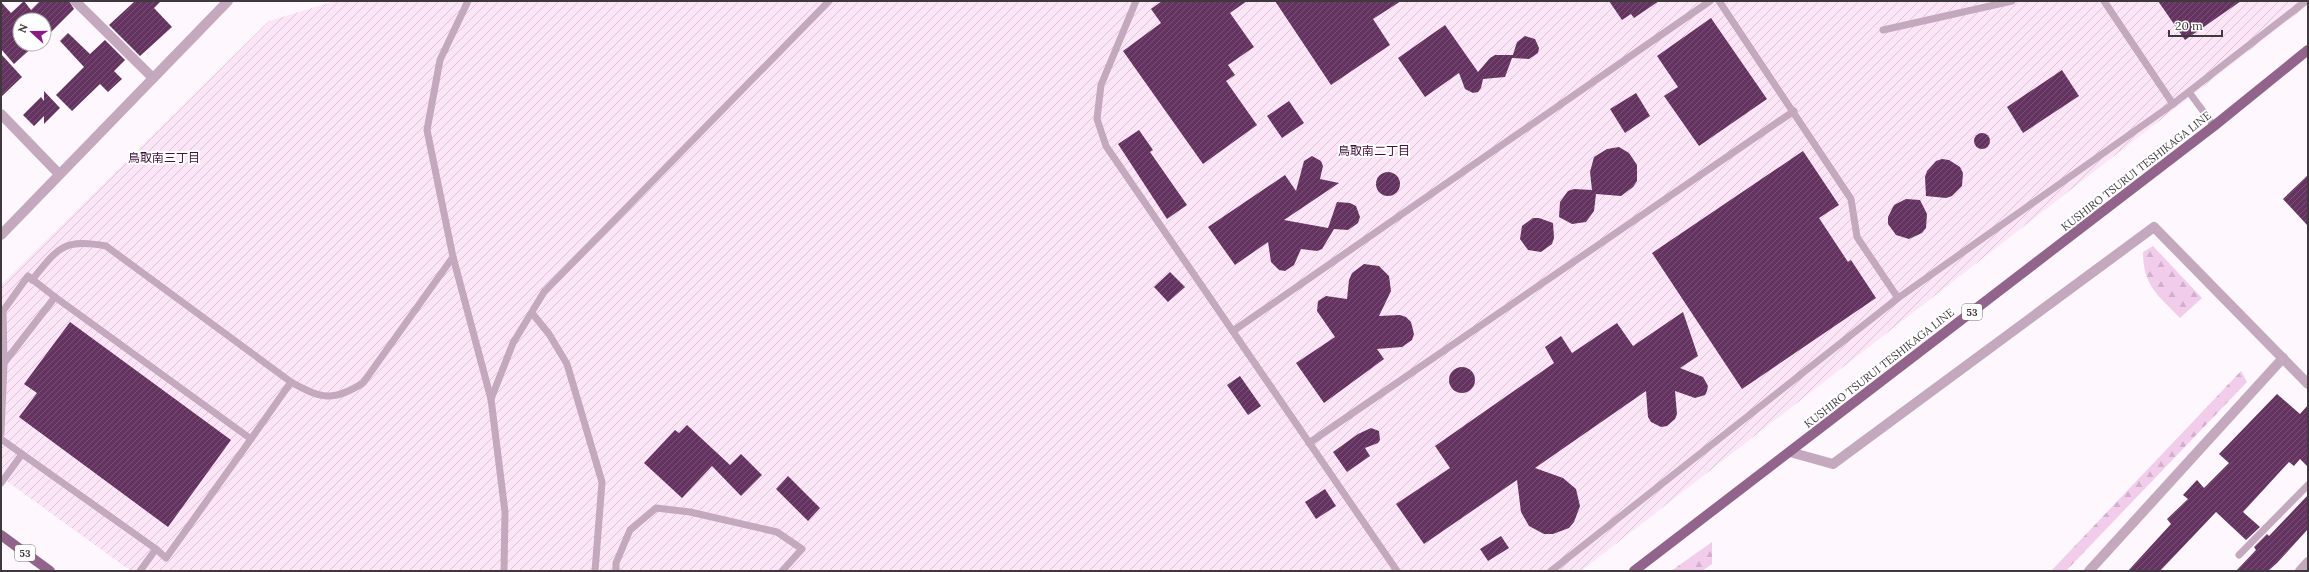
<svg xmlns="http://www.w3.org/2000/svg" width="2309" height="572" font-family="Lora,'Noto Sans JP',serif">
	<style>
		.industrial { fill: url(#industrial-furrows) }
		.forest { fill: url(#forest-firs) }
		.building { fill: url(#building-hatch) }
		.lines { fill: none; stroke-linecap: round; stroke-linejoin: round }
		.service { stroke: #c3a8be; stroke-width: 7 }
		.minor { stroke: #c3a8be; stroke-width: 10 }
		.primary { stroke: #92648b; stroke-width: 10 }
		.labels { text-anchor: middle; stroke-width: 4; stroke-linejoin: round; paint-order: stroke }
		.shield { fill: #fff; stroke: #797478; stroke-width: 1 }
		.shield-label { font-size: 10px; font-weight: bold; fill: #3f393e }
		.street-label { font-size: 11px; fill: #3f393e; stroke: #fff }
		.neighbourhood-label { font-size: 12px; fill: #44103e; stroke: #fff }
	</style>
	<defs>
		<pattern id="industrial-furrows" width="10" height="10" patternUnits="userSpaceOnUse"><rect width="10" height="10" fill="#fce5f7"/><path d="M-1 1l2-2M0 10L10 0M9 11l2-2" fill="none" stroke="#d9c5d5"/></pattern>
		<pattern id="forest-firs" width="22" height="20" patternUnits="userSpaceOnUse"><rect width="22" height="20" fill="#f2cceb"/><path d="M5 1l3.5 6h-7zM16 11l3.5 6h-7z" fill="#d1b0cb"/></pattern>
		<pattern id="building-hatch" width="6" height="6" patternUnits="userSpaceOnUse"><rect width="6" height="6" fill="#65335f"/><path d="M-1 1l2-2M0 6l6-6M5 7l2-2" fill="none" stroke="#785073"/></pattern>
	</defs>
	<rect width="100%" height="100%" fill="#fef7fd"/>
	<polygon class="industrial" points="335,1 2308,1 2308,5 1581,571 131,571 1,477 1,285 269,21"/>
	<g class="forest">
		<path d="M 2153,246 L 2202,298 L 2180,318 C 2158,295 2143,286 2143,252 Z"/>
		<polygon points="2241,371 2247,382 2066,571 2051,571"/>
		<polygon points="1712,542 1712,564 1702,571 1671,571"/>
	</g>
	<g class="building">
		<polygon points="24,1 31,10 40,1 69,1 74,9 44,39 44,20 20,20 20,44 36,44 14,64 1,49 1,2 11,13"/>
		<polygon points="135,1 161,1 154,8 172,27 140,56 109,25"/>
		<polygon points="1162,1 1247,1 1230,13 1254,47 1228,65 1235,75 1226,81 1257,125 1203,164 1123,51 1161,23 1151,9"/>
		<polygon points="1275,1 1401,1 1373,19 1390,45 1331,85"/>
		<polygon points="1609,1 1659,1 1634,18 1631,14 1622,20"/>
		<polygon points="2158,1 2241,1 2185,40"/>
		<polygon points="1711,18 1767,99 1699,146 1664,96 1678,87 1657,56"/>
		<polygon points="1445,25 1478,72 1490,58 1495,55 1513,55 1512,58 1517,42 1525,36 1535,39 1539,48 1538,53 1529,59 1512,58 1505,77 1483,79 1481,88 1478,92 1473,93 1465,89 1459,73 1425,97 1398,58"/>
		<polygon points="68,33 90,54 105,40 125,60 114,71 122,79 108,92 100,84 72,111 56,95 84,67 60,41"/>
		<polygon points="1,54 22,77 1,97"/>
		<polygon points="2062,70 2079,96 2023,133 2007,107"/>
		<polygon points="44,91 60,108 44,124 44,116 34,126 23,115 41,97 44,101"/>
		<polygon points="1636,93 1650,116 1625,133 1610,109"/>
		<polygon points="1289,101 1304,123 1282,138 1267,116"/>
		<polygon points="1139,130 1153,150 1150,152 1187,205 1167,219 1118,144"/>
		<circle cx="1982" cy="141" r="8"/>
		<polygon points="1619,147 1629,153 1637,165 1637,181 1633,187 1621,196 1596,194 1594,211 1586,222 1572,224 1559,217 1560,202 1568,191 1574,189 1592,190 1590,172 1594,157 1607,149"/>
		<polygon points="1803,151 1839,205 1819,218 1848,262 1851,260 1876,298 1742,389 1652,253"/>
		<polygon points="1312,156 1321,161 1323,166 1320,179 1339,183 1284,220 1328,228 1337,202 1350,203 1356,206 1360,217 1358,223 1348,230 1334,229 1322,249 1317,251 1301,249 1294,265 1285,271 1279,270 1271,262 1268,242 1235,265 1208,227 1285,175 1296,191 1304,161"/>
		<polygon points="1942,159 1949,160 1960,167 1963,173 1962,186 1952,196 1946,198 1926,196 1925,177 1927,171 1936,161"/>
		<circle cx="1388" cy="184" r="12"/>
		<polygon points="2308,175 2308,226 2283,199"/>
		<polygon points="1906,199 1920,200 1927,214 1926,228 1922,233 1909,239 1896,235 1888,224 1888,217 1894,205"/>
		<polygon points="1533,218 1539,218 1553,223 1554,238 1552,244 1541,252 1528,250 1520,239 1522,226"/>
		<polygon points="1364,264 1379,266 1389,276 1391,291 1379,316 1400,315 1406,317 1411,322 1414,334 1412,340 1402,347 1377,349 1384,359 1324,403 1296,363 1335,337 1317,311 1318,301 1326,296 1347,299 1349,280 1352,273"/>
		<polygon points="1170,272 1185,287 1168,302 1154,287"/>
		<polygon points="1683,312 1698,356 1680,368 1703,377 1708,386 1707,391 1705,395 1695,398 1675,391 1677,414 1675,419 1667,426 1661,427 1651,422 1648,417 1646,391 1535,468 1563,478 1576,489 1580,506 1574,522 1569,528 1553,534 1544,534 1529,526 1521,512 1517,480 1424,544 1396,504 1450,468 1435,446 1554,363 1545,347 1561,336 1572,353 1617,323 1633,346"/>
		<polygon points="70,322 231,440 168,527 19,417 37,393 24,384"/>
		<circle cx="1462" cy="380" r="13"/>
		<polygon points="1240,376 1261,406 1248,415 1227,385"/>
		<polygon points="2277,394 2300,414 2308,405 2308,467 2300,459 2294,466 2289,462 2243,512 2260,527 2246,540 2216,512 2160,571 2128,571 2171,524 2167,519 2188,499 2183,495 2197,480 2204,488 2229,463 2219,454"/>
		<polygon points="687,425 730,465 741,454 762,475 741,496 712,466 682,498 644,463 675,430 679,433"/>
		<polygon points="1371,428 1379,431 1380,440 1378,443 1365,448 1370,456 1347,472 1333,452 1358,434"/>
		<polygon points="788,476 820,508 808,521 776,489"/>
		<polygon points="1325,489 1336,506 1316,519 1305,502"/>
		<polygon points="2308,495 2308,529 2277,563 2268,571 2236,571 2256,550 2254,547 2267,534 2269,536"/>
		<polygon points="1501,536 1509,548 1488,561 1480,549"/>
	</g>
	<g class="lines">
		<g class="service">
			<polyline points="468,1 440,60 427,130 453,257 491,399 505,512 504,571"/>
			<polyline points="1136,1 1101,85 1097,119 1106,146 1397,571"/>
			<polyline points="1719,1 1851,199 1857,237 1898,298 2173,104 2306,1"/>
			<polyline points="2104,1 2173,104"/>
			<polyline points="1883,30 2012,1"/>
			<polyline points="2189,92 2214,126"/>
			<path d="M 32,280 C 58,248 63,238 106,246 L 291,382 C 321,399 333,402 363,383 L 453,257"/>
			<polyline points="532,313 549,334 567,364 602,482 595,571"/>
			<polyline points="1233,331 1710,1"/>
			<polyline points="4,363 3,311 28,276 55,297"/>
			<polyline points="491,399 513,343 544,292 829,1"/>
			<polyline points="1,433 4,363 55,297 251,439 166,558 156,549"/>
			<polyline points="1,439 22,454"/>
			<polyline points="251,439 291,382"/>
			<polyline points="1309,443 1794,111"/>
			<polyline points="1,483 22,454 156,549 140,571"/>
			<polyline points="2239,555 2308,485"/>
			<polyline points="616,571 616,563 630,530 656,508 690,512 777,532 802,549 782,571"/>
			<polyline points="1551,571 1898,298"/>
		</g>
		<g class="minor">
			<polyline points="75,1 153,78"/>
			<polyline points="1,114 59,174"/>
			<polyline points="1,235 228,1"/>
			<polyline points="1790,452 1833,464 2154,227 2308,384"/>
			<polyline points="2089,571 2283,358"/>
			<polyline points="2300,571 2308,562"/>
		</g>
		<g class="primary">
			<polyline points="1,535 50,571"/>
			<polyline points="1634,571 2214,126 2308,50"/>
		</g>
	</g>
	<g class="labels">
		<g class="shield">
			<rect x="1962" y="304" width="20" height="16" rx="3"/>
			<rect x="15" y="545" width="20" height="16" rx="3"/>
		</g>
		<g class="shield-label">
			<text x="1972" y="316">53</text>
			<text x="25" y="557">53</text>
		</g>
		<g class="street-label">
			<text transform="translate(2136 171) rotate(-38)" y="4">KUSHIRO TSURUI TESHIKAGA LINE</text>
			<text transform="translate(1879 368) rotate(-38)" y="4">KUSHIRO TSURUI TESHIKAGA LINE</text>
		</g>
		<g class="neighbourhood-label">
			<text x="1374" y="155">鳥取南二丁目</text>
			<text x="164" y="162">鳥取南三丁目</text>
		</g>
	</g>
	<rect width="2309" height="572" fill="none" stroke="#3f393e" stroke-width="4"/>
	<g transform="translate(32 32) rotate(291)"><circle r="19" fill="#ffffff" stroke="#b2b0b2"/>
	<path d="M0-3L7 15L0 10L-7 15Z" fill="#8a1c80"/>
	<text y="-6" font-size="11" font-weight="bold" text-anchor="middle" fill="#3f393e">N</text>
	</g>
	<path d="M2169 30v6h53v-6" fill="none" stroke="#3f393e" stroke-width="2"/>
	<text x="2175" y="30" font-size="12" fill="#3f393e" stroke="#ffffff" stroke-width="3" paint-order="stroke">20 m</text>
</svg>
